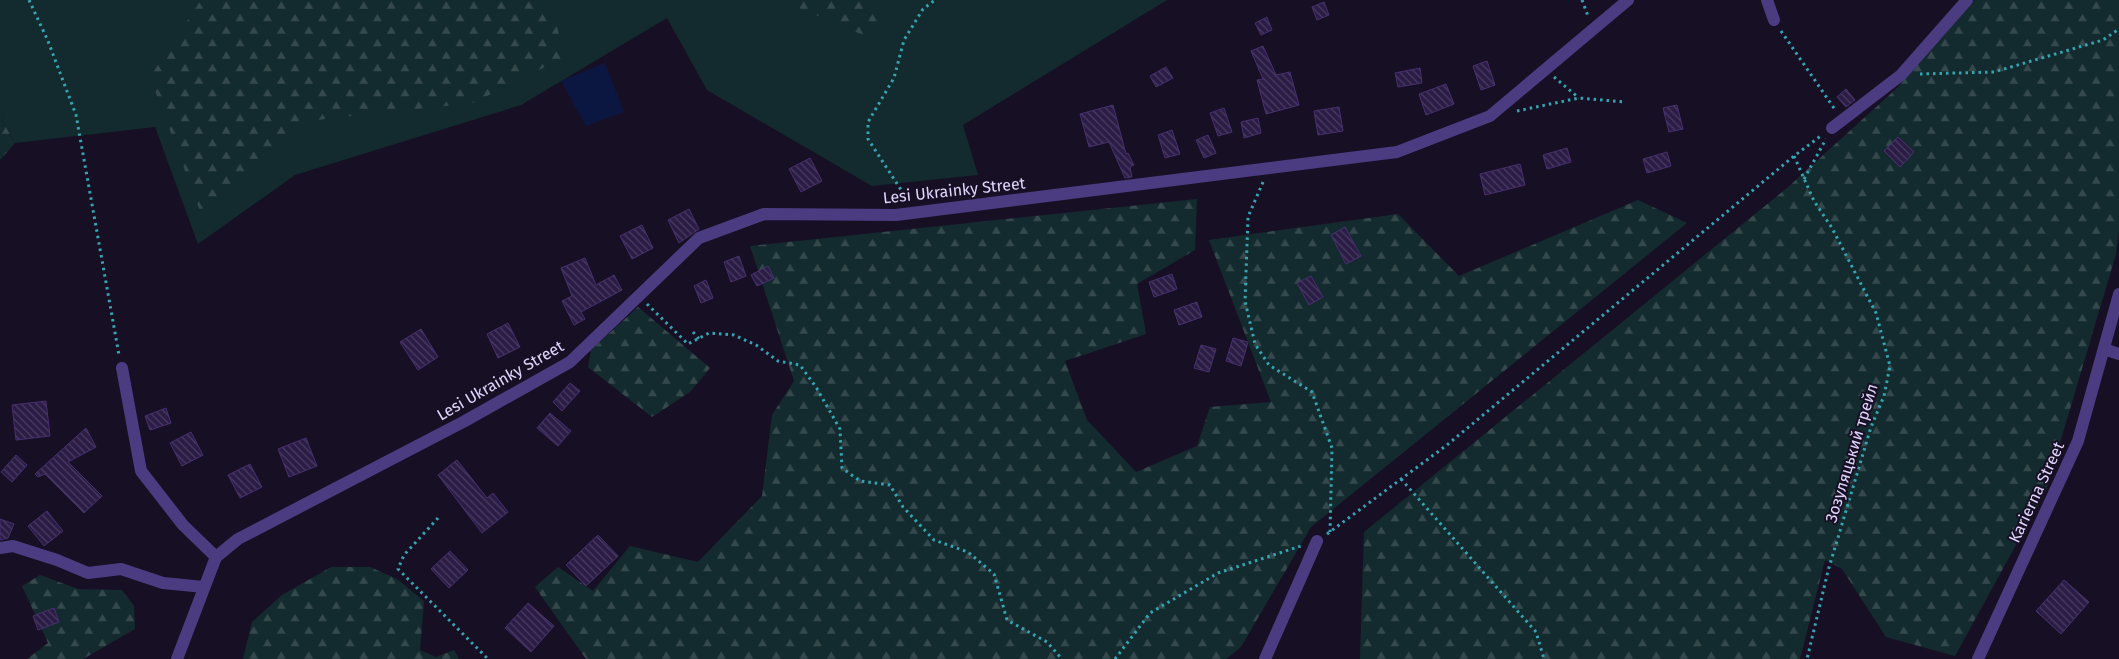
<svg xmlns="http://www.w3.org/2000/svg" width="2119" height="659" font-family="'Fira Sans',sans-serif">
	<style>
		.green { fill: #132b2e }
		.forest { fill: url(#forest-firs) }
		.water { fill: #0c1741 }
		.building { fill: url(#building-back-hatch); stroke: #472f70 }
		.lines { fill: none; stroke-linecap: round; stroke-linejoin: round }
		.path { stroke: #34a5b3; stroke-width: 3; stroke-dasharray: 2.5 4; stroke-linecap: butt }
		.minor { stroke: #4b3c82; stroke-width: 12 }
		.labels { text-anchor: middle; stroke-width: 4; stroke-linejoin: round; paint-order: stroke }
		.street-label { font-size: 16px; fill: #e0d5fd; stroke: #171025 }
	</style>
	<defs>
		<pattern id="forest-firs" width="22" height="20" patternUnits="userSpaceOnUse" patternTransform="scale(1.25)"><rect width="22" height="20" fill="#132b2e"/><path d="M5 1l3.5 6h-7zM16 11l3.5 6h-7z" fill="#35494d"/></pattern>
		<pattern id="building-back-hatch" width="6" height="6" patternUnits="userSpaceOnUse" patternTransform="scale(1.25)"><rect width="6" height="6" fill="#2b1c45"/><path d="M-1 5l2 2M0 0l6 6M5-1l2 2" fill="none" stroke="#493c61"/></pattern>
	</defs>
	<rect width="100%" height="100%" fill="#171025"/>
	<polygon class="green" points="0,0 1167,0 963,125 978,175 872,186 707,90 667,18 521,105 295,175 198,244 155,127 15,143 0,117"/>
	<g class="forest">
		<polygon points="201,0 550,0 565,57 473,103 307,121 203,219 150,77"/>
		<polygon points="780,0 881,0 875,40"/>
		<polygon points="1974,0 2119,0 2119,231 2116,254 2046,490 1955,656 1886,637 1842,569 1825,560 1800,659 1360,659 1364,532 1787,188 1897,88"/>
		<polygon points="0,117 15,143 0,160"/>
		<polygon points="1197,199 1195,250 1137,284 1146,334 1065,361 1087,420 1136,472 1197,446 1210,407 1271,402 1209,240 1398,214 1459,276 1638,200 1687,223 1311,527 1241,647 1226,659 586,659 535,587 558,567 593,591 630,546 698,562 762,496 772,415 794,381 750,246"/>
		<polygon points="638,307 710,368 690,392 652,417 588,367 591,350"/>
		<polygon points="331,567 370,567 397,579 424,601 420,650 436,657 454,650 459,659 243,659 252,622 282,595"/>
		<polygon points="40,575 78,589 122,590 134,606 135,629 83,659 27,659 48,643 22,586"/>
	</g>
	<polygon class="water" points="605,63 624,112 586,126 561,81"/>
	<g class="building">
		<polygon points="1324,2 1329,15 1317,20 1312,7"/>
		<polygon points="1267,17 1272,30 1261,35 1255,23"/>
		<polygon points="1263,46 1276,75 1290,72 1299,105 1266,114 1257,80 1263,79 1251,51"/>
		<polygon points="1487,61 1495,85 1481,90 1473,66"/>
		<polygon points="1166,67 1173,78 1156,87 1150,76"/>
		<polygon points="1420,68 1422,83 1398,87 1395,73"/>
		<polygon points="1446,84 1454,104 1426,115 1419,94"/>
		<polygon points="1846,89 1855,100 1846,107 1837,97"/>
		<polygon points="1113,105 1126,154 1128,153 1134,165 1130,167 1132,177 1125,178 1109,142 1089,147 1080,114"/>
		<polygon points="1677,105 1683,129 1669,132 1663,108"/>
		<polygon points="1339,107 1343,131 1318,135 1314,111"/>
		<polygon points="1224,108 1232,132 1218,136 1210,113"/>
		<polygon points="1258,118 1261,133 1244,138 1241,122"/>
		<polygon points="1172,130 1180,154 1165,158 1158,135"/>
		<polygon points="1208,135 1216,153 1204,158 1196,140"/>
		<polygon points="1898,137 1914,152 1900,167 1884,151"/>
		<polygon points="1567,148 1571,162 1547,169 1543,155"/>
		<polygon points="1667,152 1671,166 1647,173 1643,159"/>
		<polygon points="810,158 822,181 801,192 789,169"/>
		<polygon points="1520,164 1525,185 1485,195 1480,174"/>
		<polygon points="689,209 699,229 679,243 668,220"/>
		<polygon points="642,225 653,248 632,259 620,236"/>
		<polygon points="1345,227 1361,256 1346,264 1331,235"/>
		<polygon points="739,256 746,276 731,282 724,262"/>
		<polygon points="585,258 596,285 614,275 622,290 581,312 585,319 574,325 562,301 572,296 561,268"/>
		<polygon points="768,266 774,278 757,286 751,275"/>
		<polygon points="1172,274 1177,289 1154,297 1149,282"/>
		<polygon points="1311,276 1323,297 1309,305 1297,283"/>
		<polygon points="706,280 713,298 701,303 694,286"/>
		<polygon points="1197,302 1202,317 1179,325 1174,310"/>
		<polygon points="508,323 520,347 498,358 487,334"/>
		<polygon points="421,329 438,357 418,370 400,342"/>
		<polygon points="1233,338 1248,342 1241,366 1226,361"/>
		<polygon points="1201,345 1216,349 1209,372 1194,368"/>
		<polygon points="570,383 580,391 562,411 553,402"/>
		<polygon points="46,401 50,436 16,440 12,405"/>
		<polygon points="166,408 171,423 150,430 145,416"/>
		<polygon points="550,413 571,431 558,446 537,428"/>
		<polygon points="86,428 96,447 68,462 102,496 84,513 45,474 38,477 35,474"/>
		<polygon points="191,432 203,455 182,466 170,443"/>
		<polygon points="306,438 317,466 289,477 278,449"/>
		<polygon points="16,455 27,465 12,482 1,472"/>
		<polygon points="457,460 487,498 493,493 508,512 482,533 438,475"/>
		<polygon points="250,464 262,487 240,498 228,475"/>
		<polygon points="47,511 63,531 44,546 28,526"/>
		<polygon points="0,519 14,524 8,538 0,540"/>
		<polygon points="598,535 618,556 586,586 566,565"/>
		<polygon points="450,551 468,570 449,588 431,569"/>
		<polygon points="2064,580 2089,602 2061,634 2036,611"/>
		<polygon points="528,603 554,626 531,652 505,628"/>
		<polygon points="54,608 59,622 38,630 33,616"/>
	</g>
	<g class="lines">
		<g class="path">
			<polyline points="29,0 48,41 76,115 119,355"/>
			<polyline points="1582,0 1588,16"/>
			<polyline points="1781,31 1836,111"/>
			<polyline points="1920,74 1994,72 2103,40 2119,29"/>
			<polyline points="1554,77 1579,98"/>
			<polyline points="1517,111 1579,98 1625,102"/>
			<polyline points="1794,156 1814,201 1832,228 1876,313 1890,366 1884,396 1871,427 1828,571 1807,659"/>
			<polyline points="1804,179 1826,139"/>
			<polyline points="1263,182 1248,217 1245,301 1255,344 1269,365 1312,392 1332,448 1330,532"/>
			<polyline points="904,201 905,196 868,139 868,122 894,78 904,40 923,9 935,0"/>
			<polyline points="647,304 688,344 709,333 734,335 756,345 778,361 800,365 816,387 840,429 842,468 860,481 890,485 903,507 934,540 968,552 994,574 1007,620 1047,642 1062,659"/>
			<polyline points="693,332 699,339"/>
			<polyline points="1401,479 1536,632 1544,659"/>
			<polyline points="438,518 404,555 398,569 488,659"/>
			<polyline points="1327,534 1447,445 1794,156 1822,135"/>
			<polyline points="1115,659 1150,613 1218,573 1301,546"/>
		</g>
		<g class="minor">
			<polyline points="1767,0 1774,20"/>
			<polyline points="1832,128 1901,75 1967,0"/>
			<polyline points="2104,349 2119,354"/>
			<polyline points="122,368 141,471 183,525 216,557"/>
			<polyline points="0,548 13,546 57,560 88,573 121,569 163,583 204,587"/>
			<polyline points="216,557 238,539 465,421 570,362 699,238 764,214 896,215 1397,152 1490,116 1628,0"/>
			<polyline points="177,659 216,557"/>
			<polyline points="1265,659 1317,541"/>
			<polyline points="1978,659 2078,441 2119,294"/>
		</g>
	</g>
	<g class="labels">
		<g class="street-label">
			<text transform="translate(954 190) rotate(-6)" y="6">Lesi Ukrainky Street</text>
			<text transform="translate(500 380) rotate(-30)" y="6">Lesi Ukrainky Street</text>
			<text transform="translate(1851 453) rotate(-73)" y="6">Зозуляцький трейл</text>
			<text transform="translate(2036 492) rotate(-65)" y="6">Karierna Street</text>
		</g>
	</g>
</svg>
